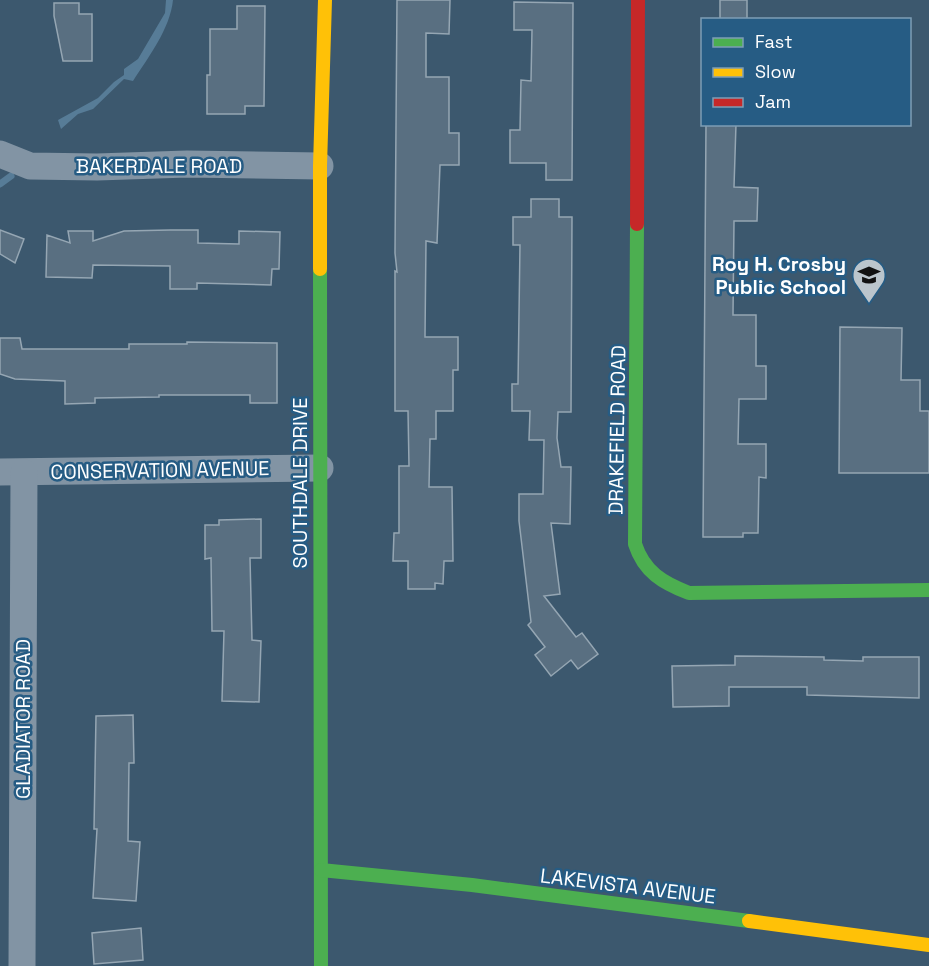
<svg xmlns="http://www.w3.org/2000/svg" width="929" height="966" font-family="'Space Grotesk',sans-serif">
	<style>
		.water { fill: #577c97 }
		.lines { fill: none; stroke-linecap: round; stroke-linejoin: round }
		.stream { stroke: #577c97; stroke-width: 7 }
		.building { fill: #596f81; stroke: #95a6b3; stroke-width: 1.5 }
		.street { stroke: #8294a4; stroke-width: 27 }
		.fast { stroke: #4caf50; stroke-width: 14 }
		.slow { stroke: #ffc107; stroke-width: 14 }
		.jam { stroke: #c62828; stroke-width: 14 }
		.labels { text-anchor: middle; stroke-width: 5; stroke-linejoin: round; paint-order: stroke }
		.street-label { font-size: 20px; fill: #fff; stroke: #265c84 }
		.poi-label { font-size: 20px; font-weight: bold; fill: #fff; stroke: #265c84; text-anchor: end }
	</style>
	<rect width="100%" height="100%" fill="#3c586e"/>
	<path class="water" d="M 166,0 L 173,0 C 170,29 149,56 133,81 L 124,79 L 93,109 L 78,114 L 61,129 L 58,120 L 98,98 L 114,82 L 124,75 L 124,69 L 138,59 L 165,13 Z"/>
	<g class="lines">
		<polyline class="stream" points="0,184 11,176"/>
	</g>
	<g class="building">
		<polygon points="397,0 450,0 449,34 426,33 426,77 449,77 449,133 459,133 459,165 440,165 437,243 426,241 425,337 458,337 458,370 453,370 453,411 436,411 436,439 430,439 429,487 452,487 453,561 444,561 443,584 435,583 435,589 408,589 408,561 393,561 394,533 399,533 399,466 409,466 408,411 395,411 395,271 397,272 395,253"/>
		<rect x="720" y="0" width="27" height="20"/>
		<polygon points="514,2 573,3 572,180 546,180 546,163 510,163 510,130 520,130 521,80 531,81 532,30 514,30"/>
		<polygon points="54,3 79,3 79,14 92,14 92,61 63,61 54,16"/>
		<polygon points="237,6 265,6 264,106 245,106 245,114 207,114 207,75 210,75 210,29 237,29"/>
		<polygon points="706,124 736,124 734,187 758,188 757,221 734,221 733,315 756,315 756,366 766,366 766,399 739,399 738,444 766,444 766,478 759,477 758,533 743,533 743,537 703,537"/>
		<polygon points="531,199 559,199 559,217 572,217 571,412 558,412 557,438 561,467 571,467 570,524 551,523 560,594 544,596 576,637 582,633 598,654 578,669 571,660 551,676 535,655 545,647 528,625 531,622 519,521 519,494 543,494 544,440 529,440 530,411 512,411 512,384 518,384 520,245 513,245 513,217 531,217"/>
		<polygon points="0,230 24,239 15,263 0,254"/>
		<polygon points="170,230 198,230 198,243 239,244 239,231 280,232 279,269 272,269 271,285 197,283 197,289 170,289 170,266 93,265 92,278 46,277 47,235 70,243 68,231 93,231 93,241 124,231"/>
		<polygon points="840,327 902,328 901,380 920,380 920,411 929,411 929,473 839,473"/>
		<polygon points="0,338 20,338 22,349 129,349 129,344 187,344 187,342 277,343 277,403 250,403 250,395 159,395 159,397 95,398 95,403 65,404 65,381 15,379 0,374"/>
		<polygon points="261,519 261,558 250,558 252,640 261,641 259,702 222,701 224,631 212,631 211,558 205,559 205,525 219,525 219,520"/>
		<polygon points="735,656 824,657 824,660 863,661 863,657 919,657 919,698 807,695 807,687 729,687 729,706 673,707 672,666 735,665"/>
		<polygon points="133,715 134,763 129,763 128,841 140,842 136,901 93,898 97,829 94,829 96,716"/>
		<polygon points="141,928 143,960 94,964 92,933"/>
	</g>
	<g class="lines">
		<g class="street">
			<polyline points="0,154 30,166 97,167 187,164 320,166"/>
			<polyline points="0,472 320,468"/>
			<polyline points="22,966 24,473"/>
		</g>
		<g class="fast">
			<path d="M 637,224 L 635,544 C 644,572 663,583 689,593 L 929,590"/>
			<polyline points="320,269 321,966"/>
			<polyline points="321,870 472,885 749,921"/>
		</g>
		<g class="slow">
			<polyline points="320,269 320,166 325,0"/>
			<polyline points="749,921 929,945"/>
		</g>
		<polyline class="jam" points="637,224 638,0"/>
	</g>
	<defs>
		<g id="school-pin" transform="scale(1.725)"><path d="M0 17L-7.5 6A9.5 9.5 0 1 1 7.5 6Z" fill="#bbc5cc" stroke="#265c84"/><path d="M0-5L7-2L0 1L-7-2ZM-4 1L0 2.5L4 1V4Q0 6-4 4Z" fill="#111"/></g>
	</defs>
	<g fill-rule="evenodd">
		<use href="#school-pin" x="869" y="275"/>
	</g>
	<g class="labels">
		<g class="street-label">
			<text x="159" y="173">BAKERDALE ROAD</text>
			<text transform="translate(617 430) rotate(-89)" y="7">DRAKEFIELD ROAD</text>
			<text transform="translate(160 470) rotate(-1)" y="7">CONSERVATION AVENUE</text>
			<text transform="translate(300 483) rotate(-90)" y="7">SOUTHDALE DRIVE</text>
			<text transform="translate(23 719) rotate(-90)" y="7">GLADIATOR ROAD</text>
			<text transform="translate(628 886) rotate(7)" y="7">LAKEVISTA AVENUE</text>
		</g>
		<g class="poi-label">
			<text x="846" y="271">Roy H. Crosby<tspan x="846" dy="23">Public School</tspan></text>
		</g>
	</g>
	<rect x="701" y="18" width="210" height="108" fill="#265c84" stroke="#7d9db5" stroke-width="1.5"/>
	<rect x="713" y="38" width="30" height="9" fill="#4caf50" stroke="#7d9db5" stroke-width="1.5"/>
	<text x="755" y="48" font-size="18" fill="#ffffff">Fast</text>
	<rect x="713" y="68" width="30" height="9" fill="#ffc107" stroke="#7d9db5" stroke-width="1.5"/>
	<text x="755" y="78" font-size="18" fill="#ffffff">Slow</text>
	<rect x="713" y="98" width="30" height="9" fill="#c62828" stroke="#7d9db5" stroke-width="1.5"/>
	<text x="755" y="108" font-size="18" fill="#ffffff">Jam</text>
</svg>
